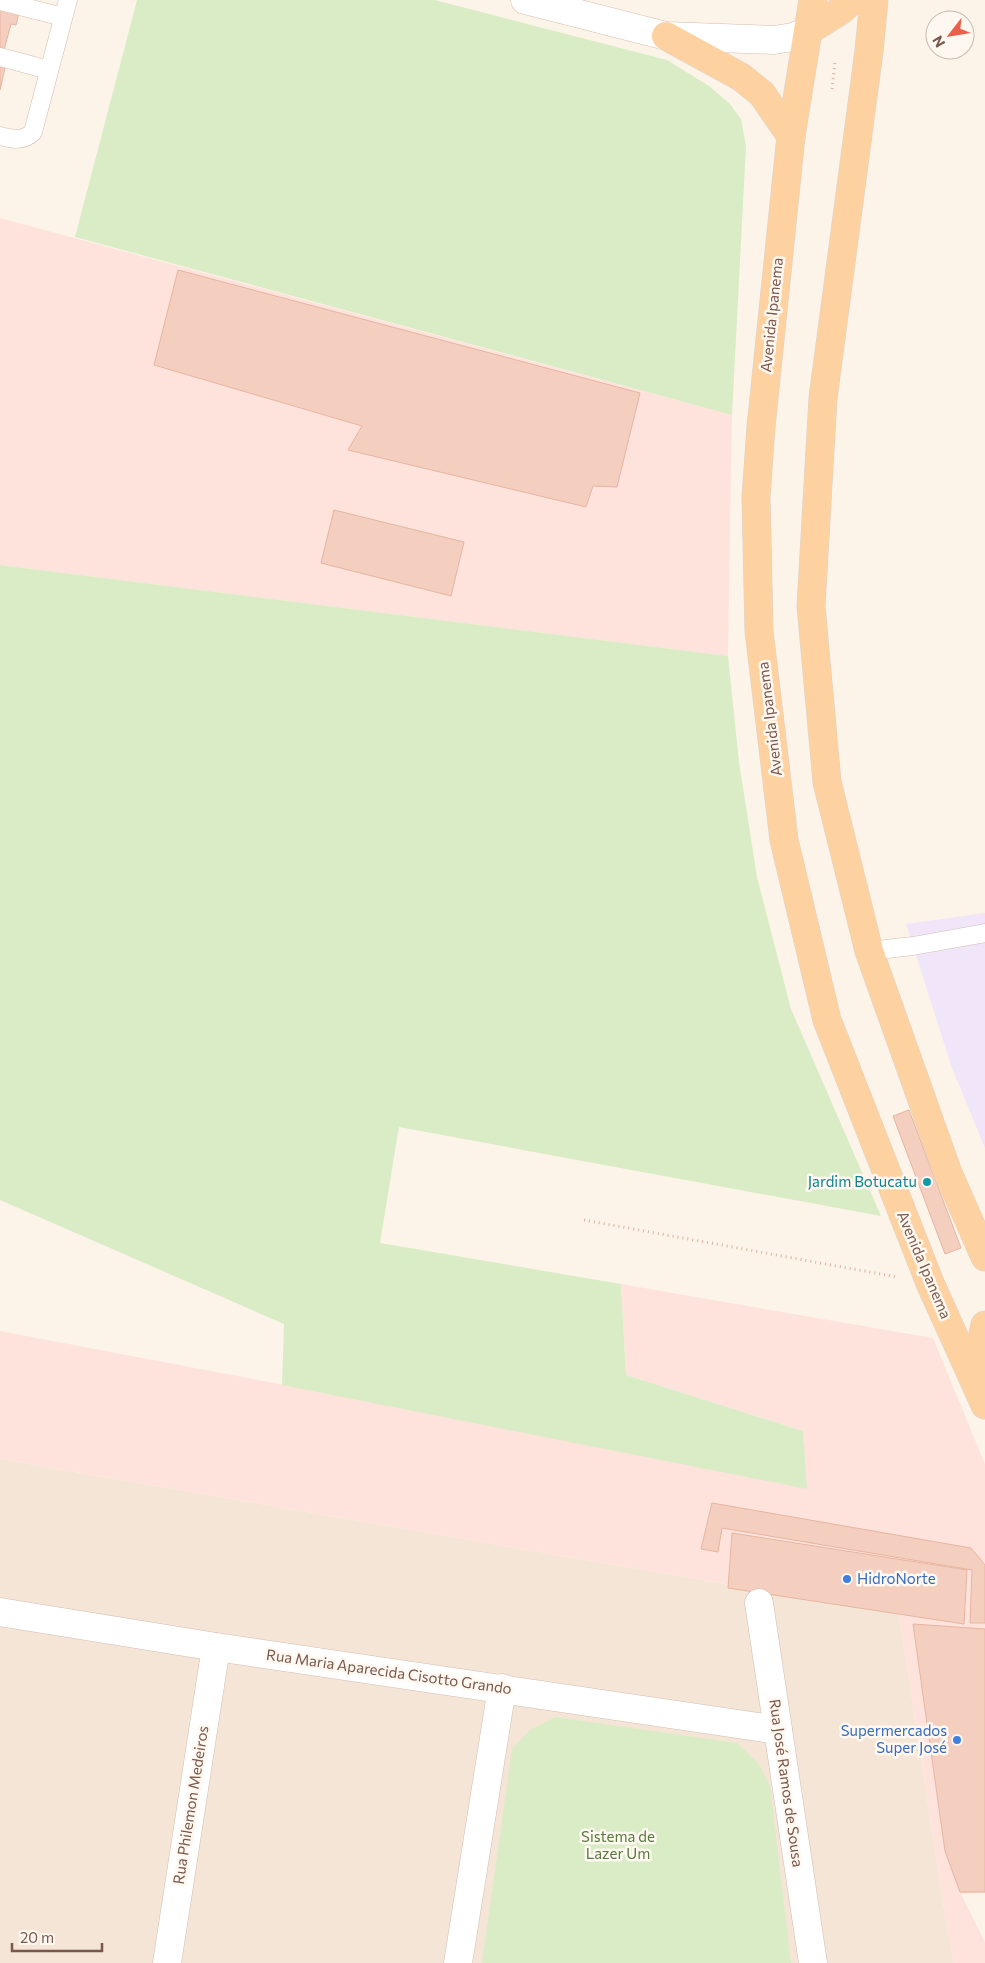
<svg xmlns="http://www.w3.org/2000/svg" width="985" height="1963" font-family="Commissioner,sans-serif">
	<style>
		.residential { fill: #f5e5d7 }
		.commercial { fill: #fee3dd }
		.education { fill: #f1e5fa }
		.green { fill: #d9ecc6 }
		.building { fill: #f4cfc0; stroke: #e7b49f }
		.lines { fill: none; stroke-linecap: round; stroke-linejoin: round }
		.service-casing { stroke: #d3bcb0; stroke-width: 19 }
		.minor-casing { stroke: #d3bcb0; stroke-width: 29 }
		.secondary-casing { stroke: #d6bcad; stroke-width: 29 }
		.primary-casing { stroke: #dcd3d0; stroke-width: 29 }
		.path { stroke: #dab2a2; stroke-width: 3; stroke-dasharray: 1 4; stroke-linecap: butt }
		.service { stroke: #fff; stroke-width: 18 }
		.minor { stroke: #fff; stroke-width: 28 }
		.secondary { stroke: #fff; stroke-width: 28 }
		.primary { stroke: #fdd2a0; stroke-width: 28 }
		.culture-dot { fill: #0f9aa8; stroke: #fff8f1; stroke-width: 2 }
		.shop-dot { fill: #3f7fe0; stroke: #fff8f1; stroke-width: 2 }
		.labels { text-anchor: middle; stroke-width: 5; stroke-linejoin: round; paint-order: stroke }
		.street-label { font-size: 15px; fill: #7a574b; stroke: #fff8f1 }
		.culture-label { font-size: 15px; fill: #0d838f; stroke: #fff8f1; text-anchor: end }
		.shop-label { font-size: 15px; fill: #366cbe; stroke: #fff8f1; text-anchor: start }
		.park-label { font-size: 15px; fill: #567a3f; stroke: #fff8f1 }
	</style>
	<rect width="100%" height="100%" fill="#fdf4e9"/>
	<polygon class="residential" points="0,1459 899,1614 944,1909 954,1963 0,1963"/>
	<g class="commercial">
		<polygon points="0,218 732,415 728,656 0,565"/>
		<polygon points="621,1284 933,1338 985,1464 985,1893 961,1894 985,1942 985,1963 954,1963 944,1909 899,1614 0,1459 0,1331 806,1484 803,1431 626,1375"/>
	</g>
	<polygon class="education" points="985,913 985,1148 952,1068 906,924"/>
	<g class="green">
		<polygon points="137,0 435,0 667,60 709,86 730,104 741,119 746,146 732,415 75,237"/>
		<polygon points="0,565 728,656 739,762 757,877 791,1009 881,1216 399,1127 380,1243 621,1284 626,1375 803,1431 807,1489 282,1385 284,1324 0,1200"/>
		<polygon points="555,1717 737,1743 758,1763 770,1786 791,1963 482,1963 512,1749 530,1730"/>
	</g>
	<g class="building">
		<polygon points="0,0 22,0 16,25 11,24 4,50 8,55 0,90"/>
		<polygon points="178,270 640,393 617,487 593,486 586,507 348,450 362,426 154,365"/>
		<polygon points="334,510 464,542 451,596 321,563"/>
		<polygon points="909,1110 961,1248 945,1254 893,1116"/>
		<polygon points="712,1503 971,1548 985,1565 985,1623 970,1623 972,1570 722,1528 718,1552 701,1549"/>
		<polygon points="732,1533 967,1570 964,1624 728,1588"/>
		<polygon points="913,1624 985,1629 985,1892 960,1892 945,1851"/>
	</g>
	<g class="lines">
		<g class="service-casing">
			<g id="service">
				<polyline points="0,1 63,17"/>
				<polyline points="0,57 49,70"/>
				<path d="M 0,136 C 12,139 23,142 33,132 L 68,0"/>
				<polyline points="869,951 913,946 985,933"/>
			</g>
		</g>
		<g class="minor-casing">
			<g id="minor">
				<polyline points="759,1603 813,1963"/>
				<polyline points="0,1612 216,1647 778,1730"/>
				<polyline points="167,1963 216,1647"/>
				<polyline points="458,1963 502,1688"/>
			</g>
		</g>
		<g class="secondary-casing">
			<polyline id="secondary" points="525,0 666,36 774,40 793,37 808,31"/>
		</g>
		<g class="primary-casing">
			<g id="primary">
				<polyline points="813,0 791,136 761,427 756,497 759,631 784,840 827,1020 930,1283 985,1405"/>
				<polyline points="874,0 869,51 823,398 811,606 827,782 869,951 948,1173 985,1257"/>
				<polyline points="808,31 840,11 853,0"/>
				<polyline points="666,36 741,77 762,94 791,136"/>
				<path d="M 983,1382 C 978,1362 980,1345 985,1325"/>
			</g>
		</g>
		<g class="path">
			<polyline points="832,89 835,63"/>
			<polyline points="584,1220 897,1277"/>
		</g>
		<use href="#service" class="service"/>
		<use href="#minor" class="minor"/>
		<use href="#secondary" class="secondary"/>
		<use href="#primary" class="primary"/>
	</g>
	<circle class="culture-dot" cx="927" cy="1182" r="5"/>
	<g class="shop-dot">
		<circle cx="847" cy="1579" r="5"/>
		<circle cx="957" cy="1740" r="5"/>
	</g>
	<g class="labels">
		<g class="street-label">
			<text transform="translate(772 315) rotate(-84)" y="5">Avenida Ipanema</text>
			<text transform="translate(770 719) rotate(-97)" y="5">Avenida Ipanema</text>
			<text transform="translate(924 1265) rotate(67)" y="5">Avenida Ipanema</text>
			<text transform="translate(389 1672) rotate(8)" y="5">Rua Maria Aparecida Cisotto Grando</text>
			<text transform="translate(786 1783) rotate(82)" y="5">Rua José Ramos de Sousa</text>
			<text transform="translate(191 1805) rotate(-81)" y="5">Rua Philemon Medeiros</text>
		</g>
		<g class="culture-label">
			<text x="917" y="1187">Jardim Botucatu</text>
		</g>
		<g class="shop-label">
			<text x="857" y="1584">HidroNorte</text>
			<text x="947" y="1736" text-anchor="end">Supermercados<tspan x="947" dy="17">Super José</tspan></text>
		</g>
		<g class="park-label">
			<text x="618" y="1842">Sistema de<tspan x="618" dy="17">Lazer Um</tspan></text>
		</g>
	</g>
	<g transform="translate(950 35) rotate(239)"><circle r="24" fill="#fff8f1" stroke="#cab8af"/>
	<path d="M0-4L9 19L0 12L-9 19Z" fill="#eb5f4b"/>
	<text y="-8" font-size="14" font-weight="bold" text-anchor="middle" fill="#7a574b">N</text>
	</g>
	<path d="M12 1943v8h90v-8" fill="none" stroke="#7a574b" stroke-width="2.5"/>
	<text x="20" y="1943" font-size="15" fill="#7a574b" stroke="#fff8f1" stroke-width="4" paint-order="stroke">20 m</text>
</svg>
